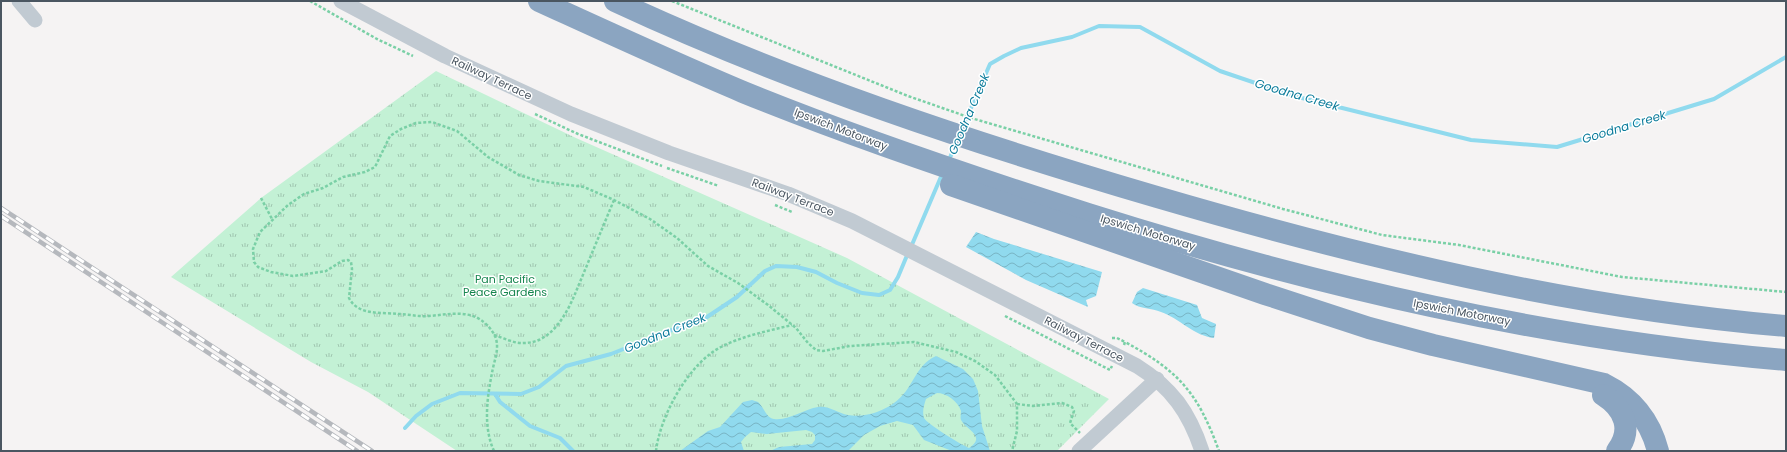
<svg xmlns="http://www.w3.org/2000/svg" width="1787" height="452" font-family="Poppins,sans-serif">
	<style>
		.park { fill: url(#park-tufts) }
		.water { fill: url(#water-waves); fill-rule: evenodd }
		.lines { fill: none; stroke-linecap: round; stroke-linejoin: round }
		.stream { stroke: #90daee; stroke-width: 4 }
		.path { stroke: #7ad0a6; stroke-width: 2.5; stroke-dasharray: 3 2; stroke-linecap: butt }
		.minor { stroke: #c1cad2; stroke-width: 15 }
		.motorway { stroke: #8ba5c1; stroke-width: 22 }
		.rail-casing { stroke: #b5b8bd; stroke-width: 4.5 }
		.rail { stroke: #fff; stroke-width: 3; stroke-dasharray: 9; stroke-linecap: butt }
		.labels { text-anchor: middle; stroke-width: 3; stroke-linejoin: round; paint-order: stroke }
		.street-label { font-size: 11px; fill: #4a5661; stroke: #fff }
		.park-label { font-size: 11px; fill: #17864f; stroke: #fff }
		.water-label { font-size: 12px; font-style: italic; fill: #0c7c9b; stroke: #fff }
	</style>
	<defs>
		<pattern id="park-tufts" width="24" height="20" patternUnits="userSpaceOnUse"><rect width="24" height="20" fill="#c3f1d5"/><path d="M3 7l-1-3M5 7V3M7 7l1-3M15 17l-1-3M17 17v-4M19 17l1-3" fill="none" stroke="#a0c6b0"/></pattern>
		<pattern id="water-waves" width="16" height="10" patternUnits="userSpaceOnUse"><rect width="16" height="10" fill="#90daee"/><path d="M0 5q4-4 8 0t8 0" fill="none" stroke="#78b4c4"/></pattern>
	</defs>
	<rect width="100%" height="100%" fill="#f5f3f3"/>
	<polygon class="park" points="436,71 576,138 847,258 1109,399 1057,451 457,451 368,392 311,362 171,277 261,198"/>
	<g class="water">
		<polygon points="976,232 994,239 1102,272 1096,296 1086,300 1088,307 1026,280 966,247"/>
		<path d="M 1143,288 L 1197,305 L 1202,318 L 1216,324 L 1214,338 C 1194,336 1179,318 1161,312 C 1152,308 1140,309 1132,303 L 1137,292 Z"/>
		<path d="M 936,356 L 963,369 L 973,379 L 978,391 L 982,426 L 990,451 L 952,451 L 924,440 L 913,425 L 897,421 L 880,426 L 864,435 L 848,451 L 770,451 L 779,447 L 812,444 L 815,440 L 815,435 L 812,432 L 806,430 L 767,434 L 751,432 L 745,437 L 741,442 L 744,451 L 680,451 L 708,431 L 720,427 L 743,402 L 752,400 L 758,402 C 764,407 766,418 774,419 C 789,421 804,409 818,407 C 828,405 838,413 848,415 C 863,418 882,412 894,403 C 914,389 914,366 936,356 ZM 937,393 C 946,393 958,401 961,411 C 961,414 960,417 961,420 C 966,430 987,436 969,448 C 962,445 927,424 924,418 C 922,412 924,405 926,399 Z"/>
	</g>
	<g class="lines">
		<g class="stream">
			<polyline points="962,129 990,64 1004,56 1021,48 1072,37 1099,26 1140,27 1220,71 1294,96 1471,140 1557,147 1714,99 1786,57"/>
			<polyline points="949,160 957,141"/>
			<polyline points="911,247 943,172"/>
			<polyline points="495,394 500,402 530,426 560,438 573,451"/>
			<polyline points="405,428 416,416 432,404 460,393 521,394 539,387 566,366 611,354 669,331 701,321 737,297 765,271 776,266 797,267 816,272 837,283 862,293 879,295 890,290 898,277 908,253"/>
		</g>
		<g class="path">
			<polyline points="310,1 377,39 413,56"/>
			<polyline points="672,1 908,96 971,118 1283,209 1382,235 1459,245 1622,277 1786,292"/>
			<polyline points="535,114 578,134 662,166"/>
			<polyline points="667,168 719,186"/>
			<polyline points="261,198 272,219"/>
			<polyline points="775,205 792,212"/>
			<polyline points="1005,316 1110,370 1112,366"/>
			<path d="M 494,335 C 504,338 515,344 524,343 C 551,343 566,315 575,294 L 614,200"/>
			<polyline points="1112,338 1117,338 1125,342"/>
			<path d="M 1124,345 L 1125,342 C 1179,371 1198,393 1219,451"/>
			<polyline points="1017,404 1033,406 1062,403 1072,407 1074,411 1070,423 1080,433"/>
			<path d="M 494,451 C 483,427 487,398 492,373 C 494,360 501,347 494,334 C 477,307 454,314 429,316 C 418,317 408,314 398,314 C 382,312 358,316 349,298 L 352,269 L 351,262 L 348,260 L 342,261 L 326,271 L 293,276 L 271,272 L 258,267 L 254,262 L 253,249 L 260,232 L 288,205 L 304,194 L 323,188 L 343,177 L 365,172 L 375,167 L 390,136 L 401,129 L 416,123 L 432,122 L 457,131 L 488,157 L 519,175 L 539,181 L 584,187 L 614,200 L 650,219 L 677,238 L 708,266 L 738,283 L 768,305 L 796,328 L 808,343 L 816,350 L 823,351 L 850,346 L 914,342 L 956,352 L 975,361 L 995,375 L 1017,404 L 1017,431 L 1012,451"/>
			<path d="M 656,451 C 660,416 689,363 721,347 C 742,336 768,331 792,325"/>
		</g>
		<g class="minor">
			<polyline points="19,1 35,20"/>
			<path d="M 341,1 L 445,56 L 571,114 L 669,153 L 788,194 L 852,221 L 1137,366 C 1172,388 1189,412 1202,451"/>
			<polyline points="1079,451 1157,379"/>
		</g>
		<g class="motorway">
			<path d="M 539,1 C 607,32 674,63 743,92 C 856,138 972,177 1088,214 C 1316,286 1548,340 1786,360"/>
			<path d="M 615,1 C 789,82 973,143 1157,197 C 1362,257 1572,308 1786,326"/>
			<path d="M 951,185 L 1265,294 L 1369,328 L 1433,345 L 1604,384 C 1632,398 1650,420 1658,451"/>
			<path d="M 1603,395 C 1625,409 1633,430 1617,451"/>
		</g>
		<g class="rail-casing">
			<g id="rail">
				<polyline points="1,208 372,451"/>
				<polyline points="1,216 357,451"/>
			</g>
		</g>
		<use href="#rail" class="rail"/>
	</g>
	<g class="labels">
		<g class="street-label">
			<text transform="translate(492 78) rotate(25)" y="4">Railway Terrace</text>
			<text transform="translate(841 129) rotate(21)" y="4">Ipswich Motorway</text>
			<text transform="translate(793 197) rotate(21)" y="4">Railway Terrace</text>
			<text transform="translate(1148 232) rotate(17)" y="4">Ipswich Motorway</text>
			<text transform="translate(1462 312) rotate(11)" y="4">Ipswich Motorway</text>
			<text transform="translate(1084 339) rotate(27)" y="4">Railway Terrace</text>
		</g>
		<g class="park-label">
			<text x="505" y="283">Pan Pacific<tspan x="505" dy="13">Peace Gardens</tspan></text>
		</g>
		<g class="water-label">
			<text transform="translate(1297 95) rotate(16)" y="4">Goodna Creek</text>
			<text transform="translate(969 114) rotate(-67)" y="4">Goodna Creek</text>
			<text transform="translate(1624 127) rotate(-17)" y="4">Goodna Creek</text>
			<text transform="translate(665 333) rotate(-22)" y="4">Goodna Creek</text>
		</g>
	</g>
	<rect width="1787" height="452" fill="none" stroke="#4a5661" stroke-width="4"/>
</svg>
